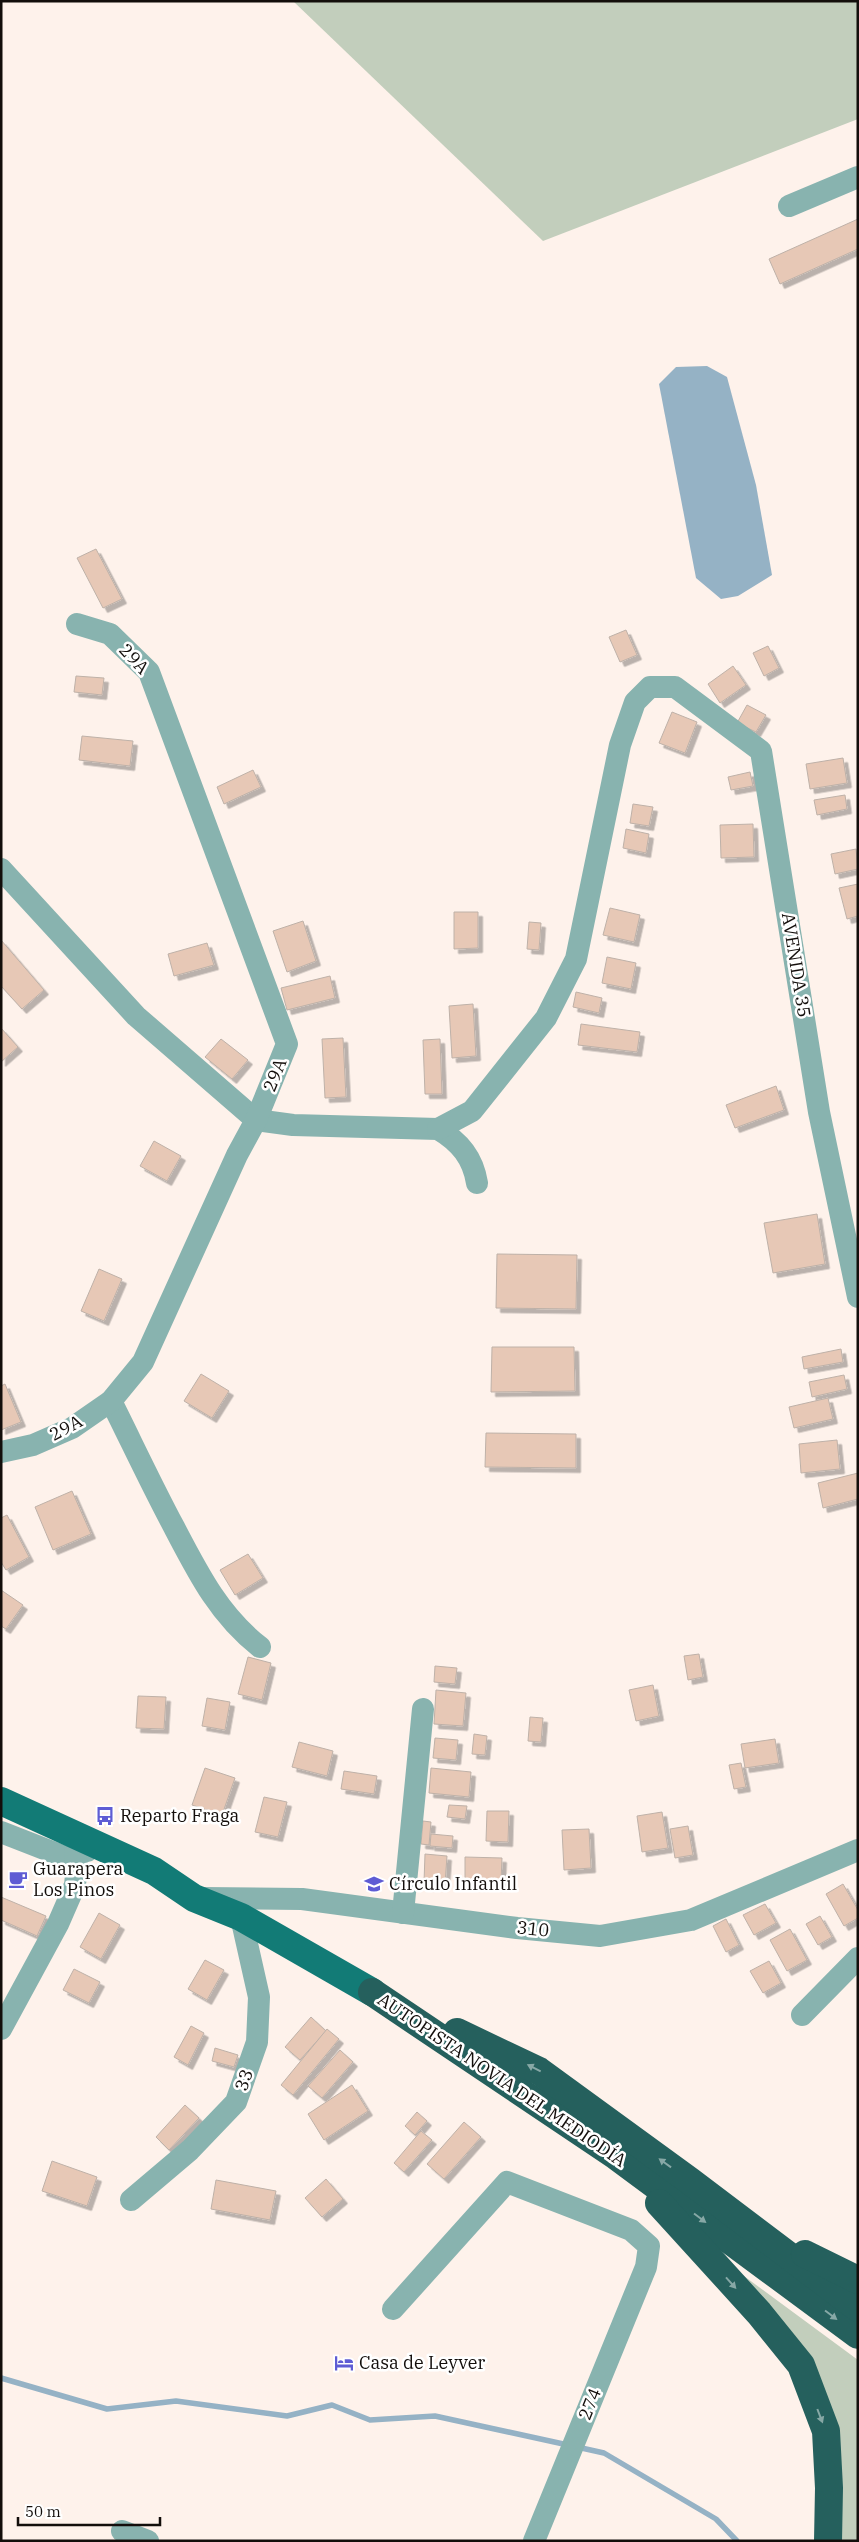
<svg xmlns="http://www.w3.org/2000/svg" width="859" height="2542" font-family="'IBM Plex Serif',serif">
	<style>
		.green { fill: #c2cebc }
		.water { fill: #95b2c5 }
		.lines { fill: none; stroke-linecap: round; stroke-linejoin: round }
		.stream { stroke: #95b2c5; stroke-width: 5.5 }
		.building { fill: #e7c8b6; stroke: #beb1a8; filter: url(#shadow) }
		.minor { stroke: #88b3af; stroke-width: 22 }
		.major { stroke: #127b76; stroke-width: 28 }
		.highway { stroke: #25605d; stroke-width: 28 }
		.oneway { fill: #87a8a6 }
		.labels { text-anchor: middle; stroke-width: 5; stroke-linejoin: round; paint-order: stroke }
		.street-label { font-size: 18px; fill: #130e0b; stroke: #fff }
		.poi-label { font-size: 18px; fill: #130e0b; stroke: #fff; text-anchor: start }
	</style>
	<defs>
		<filter id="shadow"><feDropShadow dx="4.5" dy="4.5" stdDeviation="0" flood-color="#0004"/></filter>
	</defs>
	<rect width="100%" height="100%" fill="#fef2eb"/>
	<g class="green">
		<polygon points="293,1 858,1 858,119 543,241"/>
		<polygon points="729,2265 858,2360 858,2541 834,2541 835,2426"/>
	</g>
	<polygon class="water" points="707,366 727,377 756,485 772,575 738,596 721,599 696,578 659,384 676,367"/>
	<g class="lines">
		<g class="stream">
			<polyline points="1,2378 107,2409 176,2401 287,2416 332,2405 370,2420 435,2416 568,2445"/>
			<polyline points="577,2447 604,2453 716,2519 737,2541"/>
		</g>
	</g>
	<g class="building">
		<polygon points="858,219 858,249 780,284 769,259"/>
		<polygon points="96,549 122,599 103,608 77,558"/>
		<polygon points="626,630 637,655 620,662 609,637"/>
		<polygon points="768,646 779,668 764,676 753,653"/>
		<polygon points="733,666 746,685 720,703 708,684"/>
		<polygon points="76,676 104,678 102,695 74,692"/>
		<polygon points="747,705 766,715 756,732 737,723"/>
		<polygon points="672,712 697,722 685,753 659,743"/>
		<polygon points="82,736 133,741 130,766 79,760"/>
		<polygon points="843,758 847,783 810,789 806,764"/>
		<polygon points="253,770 261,787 224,804 217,787"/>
		<polygon points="750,772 753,786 731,790 728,777"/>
		<polygon points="845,795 847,809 817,815 814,800"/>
		<polygon points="633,804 653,807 649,826 630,823"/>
		<polygon points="753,824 754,857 721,858 720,825"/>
		<polygon points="626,829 649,834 646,853 623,848"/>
		<polygon points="856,849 858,869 835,874 831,854"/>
		<polygon points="858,884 858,916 847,919 839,888"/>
		<polygon points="610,908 640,915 634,942 603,935"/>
		<polygon points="454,912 478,912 478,948 454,949"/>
		<polygon points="303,921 316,961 287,972 273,931"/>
		<polygon points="529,922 541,923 539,950 527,949"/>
		<polygon points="1,940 44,990 22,1009 1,986"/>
		<polygon points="207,943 214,965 174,976 168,954"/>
		<polygon points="607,957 636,963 631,989 602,983"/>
		<polygon points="330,976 335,998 287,1010 281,988"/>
		<polygon points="576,992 602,998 599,1013 573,1007"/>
		<polygon points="473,1004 476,1056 452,1058 449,1006"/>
		<polygon points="581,1024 640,1032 637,1052 578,1045"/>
		<polygon points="1,1028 18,1047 1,1062"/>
		<polygon points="343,1038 346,1097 325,1098 322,1039"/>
		<polygon points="221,1039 248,1060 232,1079 205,1057"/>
		<polygon points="440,1039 442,1094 425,1094 423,1040"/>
		<polygon points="776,1086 784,1110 735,1128 726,1105"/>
		<polygon points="154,1141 181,1156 167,1181 140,1166"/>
		<polygon points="817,1214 825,1264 773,1273 764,1223"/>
		<polygon points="497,1254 577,1255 576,1309 496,1308"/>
		<polygon points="99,1269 122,1279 104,1321 81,1311"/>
		<polygon points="492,1347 574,1347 575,1391 491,1392"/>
		<polygon points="841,1349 843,1362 804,1369 802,1357"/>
		<polygon points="201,1374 229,1391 212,1418 184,1401"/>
		<polygon points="844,1375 847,1389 812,1397 809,1382"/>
		<polygon points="5,1384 21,1422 1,1430 1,1386"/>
		<polygon points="828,1398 833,1419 794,1428 789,1407"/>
		<polygon points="486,1433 576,1434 576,1468 485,1467"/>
		<polygon points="837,1440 840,1469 801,1473 799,1444"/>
		<polygon points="858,1473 858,1499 823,1508 818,1483"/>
		<polygon points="72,1491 91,1534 53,1550 35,1507"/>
		<polygon points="7,1515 29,1557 6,1570 1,1562 1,1518"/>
		<polygon points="248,1554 263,1578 235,1595 220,1570"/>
		<polygon points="1,1590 23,1605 6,1629 1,1626"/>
		<polygon points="699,1654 703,1677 688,1680 684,1656"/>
		<polygon points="248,1657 271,1663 262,1700 238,1694"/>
		<polygon points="435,1666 457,1668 455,1684 434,1682"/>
		<polygon points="653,1685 659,1716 636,1721 629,1690"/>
		<polygon points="436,1690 466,1693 463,1726 434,1724"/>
		<polygon points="138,1696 166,1697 164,1729 136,1728"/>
		<polygon points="207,1698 230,1702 225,1730 202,1726"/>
		<polygon points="530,1717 543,1718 541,1742 528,1741"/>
		<polygon points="474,1734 487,1736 485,1755 472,1754"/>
		<polygon points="435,1738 458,1740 456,1760 433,1758"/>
		<polygon points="775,1739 779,1763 745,1768 741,1744"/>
		<polygon points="299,1742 333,1751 327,1776 292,1767"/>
		<polygon points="741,1763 746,1787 734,1789 729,1765"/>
		<polygon points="205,1768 235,1778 222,1815 192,1805"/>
		<polygon points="431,1768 471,1772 469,1797 429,1793"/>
		<polygon points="344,1771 377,1776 374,1794 341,1789"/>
		<polygon points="264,1797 287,1802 278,1837 255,1832"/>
		<polygon points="449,1805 467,1806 465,1819 447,1817"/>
		<polygon points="487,1811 509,1811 508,1842 486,1841"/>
		<polygon points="662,1812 668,1848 642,1852 637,1816"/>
		<polygon points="423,1821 431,1822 429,1845 421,1844"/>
		<polygon points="688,1826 693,1855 675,1858 670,1829"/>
		<polygon points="589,1829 591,1868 564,1870 562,1830"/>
		<polygon points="431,1834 453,1836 452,1848 430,1846"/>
		<polygon points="425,1854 447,1856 445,1884 424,1882"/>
		<polygon points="465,1857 502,1858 501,1882 465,1881"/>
		<polygon points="843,1884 858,1910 858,1918 844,1926 826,1894"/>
		<polygon points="1,1897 46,1916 37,1936 1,1920"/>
		<polygon points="765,1904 776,1923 754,1935 743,1915"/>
		<polygon points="99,1913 120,1925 101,1959 80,1947"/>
		<polygon points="820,1916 832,1937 818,1945 806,1924"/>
		<polygon points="726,1919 739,1945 726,1952 713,1926"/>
		<polygon points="790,1929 807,1960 787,1971 770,1940"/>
		<polygon points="205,1960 224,1970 207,2000 188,1989"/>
		<polygon points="769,1961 781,1983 763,1993 750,1971"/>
		<polygon points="74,1969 100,1982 89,2003 63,1990"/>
		<polygon points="311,2017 326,2031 300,2060 285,2047"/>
		<polygon points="191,2026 204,2033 188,2065 174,2057"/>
		<polygon points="327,2029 339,2039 293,2095 281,2085"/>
		<polygon points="215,2048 238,2055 234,2067 212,2061"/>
		<polygon points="340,2050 353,2062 322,2098 308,2086"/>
		<polygon points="352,2085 368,2111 324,2140 308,2114"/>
		<polygon points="185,2105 199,2118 169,2150 156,2137"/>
		<polygon points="417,2112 427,2121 415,2135 405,2126"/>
		<polygon points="464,2122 481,2137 444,2179 427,2164"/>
		<polygon points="421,2131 432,2140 404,2172 394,2163"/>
		<polygon points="52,2161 97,2177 87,2206 42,2191"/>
		<polygon points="326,2179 343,2199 322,2217 305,2198"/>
		<polygon points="216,2180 276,2191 270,2220 211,2209"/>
	</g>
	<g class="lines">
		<g class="minor">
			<polyline points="789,206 858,177"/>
			<path d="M 1,869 L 136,1016 L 256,1120 L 293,1125 L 438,1129 C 460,1142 473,1158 477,1183"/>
			<polyline points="438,1129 472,1111 546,1018 576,959 620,745 635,702 650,687 675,687 761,751 819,1112 858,1297"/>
			<path d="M 111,1401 C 132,1443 152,1486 174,1527 C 198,1573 219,1615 260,1647"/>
			<polyline points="1,1452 33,1445 72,1428 111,1401 143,1362 237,1155 256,1120 287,1044 149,672 110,634 77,624"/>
			<polyline points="1,1832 65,1857 87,1851"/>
			<polyline points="202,1898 302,1899 517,1928 600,1936 691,1920 858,1850"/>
			<polyline points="403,1913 423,1709"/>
			<polyline points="802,2015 858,1958"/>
			<polyline points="1,2029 58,1924 75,1885 77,1865 75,1854"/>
			<polyline points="131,2200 190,2150 236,2102 257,2042 259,1997 241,1917"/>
			<polyline points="393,2309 507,2182 631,2230 649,2246 646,2267 534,2541"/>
			<polyline points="122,2531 148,2541"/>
		</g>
		<polyline class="major" points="1,1801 154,1871 194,1898 241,1917 372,1992"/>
		<g class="highway">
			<polyline points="372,1992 616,2156 858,2335"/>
			<polyline points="457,2032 539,2071 690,2181 858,2308"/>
			<polyline points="659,2203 759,2313 801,2365 826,2431 829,2488 828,2541"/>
			<polyline points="805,2254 858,2280"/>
		</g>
	</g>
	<defs><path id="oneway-solid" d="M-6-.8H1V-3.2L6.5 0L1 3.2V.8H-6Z" transform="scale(1.25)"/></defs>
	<g class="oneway">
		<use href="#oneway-solid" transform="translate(534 2068) rotate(-153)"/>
		<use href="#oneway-solid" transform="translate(665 2163) rotate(-144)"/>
		<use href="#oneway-solid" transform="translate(700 2218) rotate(37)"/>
		<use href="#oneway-solid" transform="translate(731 2283) rotate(48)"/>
		<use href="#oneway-solid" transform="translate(831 2315) rotate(37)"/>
		<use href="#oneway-solid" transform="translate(820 2416) rotate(69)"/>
	</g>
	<defs>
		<g id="bus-bare" transform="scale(1.5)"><path d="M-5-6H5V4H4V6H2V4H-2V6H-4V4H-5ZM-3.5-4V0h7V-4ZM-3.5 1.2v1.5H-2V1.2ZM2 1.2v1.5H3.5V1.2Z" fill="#5e5cd4" stroke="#fff" stroke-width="2.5" paint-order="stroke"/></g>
		<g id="cafe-bare" transform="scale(1.5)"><path d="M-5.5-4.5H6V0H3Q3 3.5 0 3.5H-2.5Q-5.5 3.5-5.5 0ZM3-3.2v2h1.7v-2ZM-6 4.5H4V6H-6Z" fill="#5e5cd4" stroke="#fff" stroke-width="2.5" paint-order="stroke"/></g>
		<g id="school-bare" transform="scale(1.5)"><path d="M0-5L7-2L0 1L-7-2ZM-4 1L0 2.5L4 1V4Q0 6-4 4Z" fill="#5e5cd4" stroke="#fff" stroke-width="2.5" paint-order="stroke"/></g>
		<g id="hotel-bare" transform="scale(1.5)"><path d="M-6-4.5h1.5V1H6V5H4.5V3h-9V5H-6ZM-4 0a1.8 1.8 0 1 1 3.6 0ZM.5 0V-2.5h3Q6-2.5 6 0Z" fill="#5e5cd4" stroke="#fff" stroke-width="2.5" paint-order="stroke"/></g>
	</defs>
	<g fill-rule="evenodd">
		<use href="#bus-bare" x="105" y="1816"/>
		<use href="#cafe-bare" x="18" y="1879"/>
		<use href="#school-bare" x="374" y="1884"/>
		<use href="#hotel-bare" x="344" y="2363"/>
	</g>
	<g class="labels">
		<g class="street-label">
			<text transform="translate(134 659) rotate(47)" y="6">29A</text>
			<text transform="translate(796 965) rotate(81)" y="6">AVENIDA 35</text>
			<text transform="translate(275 1075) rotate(-68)" y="6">29A</text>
			<text transform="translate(66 1428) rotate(-28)" y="6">29A</text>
			<text transform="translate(533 1929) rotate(6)" y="6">310</text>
			<text transform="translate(244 2080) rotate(-71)" y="6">33</text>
			<text transform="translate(502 2080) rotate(34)" y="6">AUTOPISTA NOVIA DEL MEDIODÍA</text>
			<text transform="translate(590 2404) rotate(-68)" y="6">274</text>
		</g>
		<g class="poi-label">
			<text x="120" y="1822">Reparto Fraga</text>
			<text x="33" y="1875">Guarapera<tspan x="33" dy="21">Los Pinos</tspan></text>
			<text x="389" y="1890">Círculo Infantil</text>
			<text x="359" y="2369">Casa de Leyver</text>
		</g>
	</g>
	<rect width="859" height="2542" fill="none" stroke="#130e0b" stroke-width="5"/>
	<path d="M18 2517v8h142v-8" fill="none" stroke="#130e0b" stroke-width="2.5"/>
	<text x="25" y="2517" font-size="15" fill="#130e0b" stroke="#ffffff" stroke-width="4" paint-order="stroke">50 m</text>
</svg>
